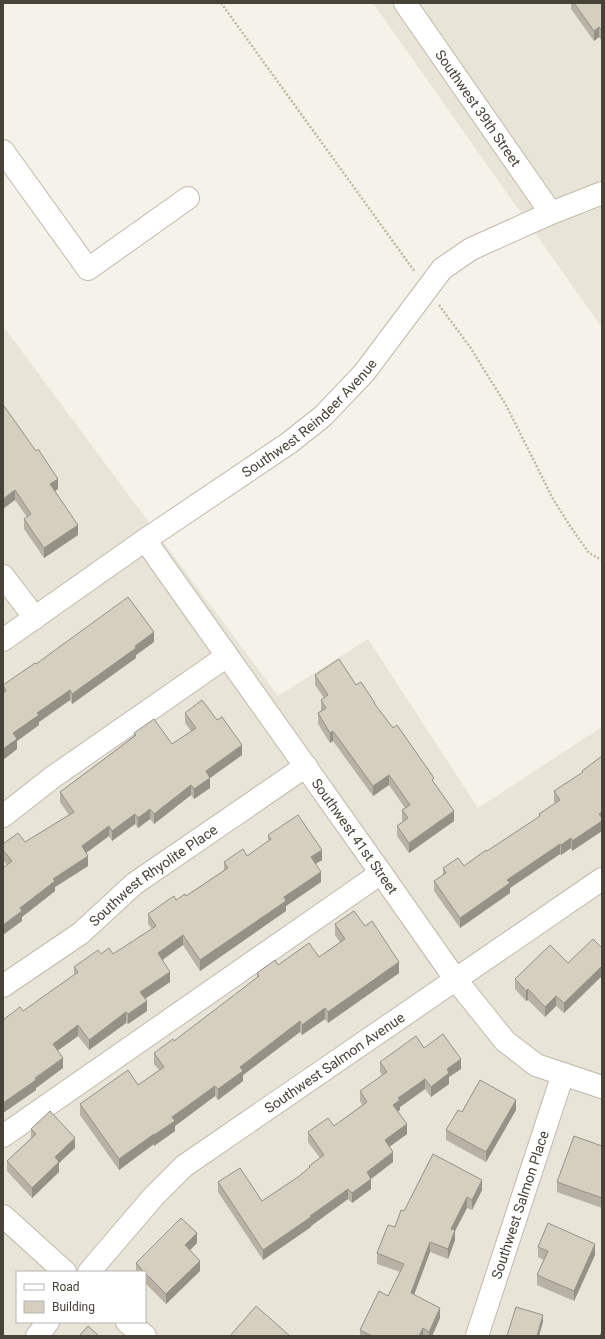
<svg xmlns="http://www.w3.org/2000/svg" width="605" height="1339" font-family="Roboto,sans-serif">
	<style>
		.residential { fill: #e8e4d7; fill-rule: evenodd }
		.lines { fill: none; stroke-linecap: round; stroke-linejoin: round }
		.minor-casing { stroke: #bfbaac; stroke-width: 24 }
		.path { stroke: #c0b89e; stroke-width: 2.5; stroke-dasharray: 2 2; stroke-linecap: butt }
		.minor { stroke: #fff; stroke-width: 22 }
		.wall { fill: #b7b2a4 }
		.shaded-wall { fill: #959186 }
		.building { fill: #d5cfbf; stroke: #959186 }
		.labels { text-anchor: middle; stroke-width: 3; stroke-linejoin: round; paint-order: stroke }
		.street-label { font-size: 14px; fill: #474338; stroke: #fff }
	</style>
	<rect width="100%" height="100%" fill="#f4f2e9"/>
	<g class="residential">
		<polygon points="373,3 602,3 602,328"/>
		<path d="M 3,326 L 278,696 L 368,639 L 478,808 L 602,727 L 602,1336 L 3,1336 ZM 17,1272 L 145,1272 L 145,1322 L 17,1322 Z"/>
	</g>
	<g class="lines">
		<g class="minor-casing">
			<g id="minor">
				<path id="s1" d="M 405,3 L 551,213"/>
				<polyline points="3,151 88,269 188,198"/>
				<path id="s2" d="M 145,540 L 381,873 L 456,980 L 505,1041 L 536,1065 L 602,1087"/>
				<polyline points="3,576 35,618"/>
				<path id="s3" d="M 3,640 L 145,540 L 289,443 L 323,416 L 364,373 L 442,269 L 471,249 L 551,213 L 602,193"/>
				<polyline points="3,816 53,777 227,656"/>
				<path id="s4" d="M 3,986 L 81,933 L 134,884 L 306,766"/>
				<polyline points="3,1136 381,873"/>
				<polyline points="3,1216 65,1272"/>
				<path id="s5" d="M 89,1272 L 154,1196 L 184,1166 L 602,879"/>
				<polyline points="127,1322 145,1336"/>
				<polyline points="37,1336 48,1322"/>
				<path id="s6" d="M 477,1336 L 563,1074"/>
			</g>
		</g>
		<g class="path">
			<polyline points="221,3 415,272"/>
			<polyline points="439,305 470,347 506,405 553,499 570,526 589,553 602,560"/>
		</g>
		<use href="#minor" class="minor"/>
	</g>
	<g class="wall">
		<polygon points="571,3 602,3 602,41 599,37 594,41 571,9"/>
		<polygon points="3,407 58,489 55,491 78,535 44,558 24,529 24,519 27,517 15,500"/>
		<polygon points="154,642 136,655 136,658 72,704 70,700 39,722 39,725 17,741 17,749 3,760 3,685 36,664"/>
		<polygon points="315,675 356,685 375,705 434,783 454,821 409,853 397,836 397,826 403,821 402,820 402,810 405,808 389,785 373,796 333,741 330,743 318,724 318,713 321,711 321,700 324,698 315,685"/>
		<polygon points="185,713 242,755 210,778 210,788 194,799 191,795 154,824 150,819 138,828 135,824 112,841 109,836 86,853 88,866 55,887 55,891 22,917 22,921 7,865 3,860 3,844 25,842 69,815 60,802 60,792 134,736 134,733 172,744 191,731 185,723"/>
		<polygon points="602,756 602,831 572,851 571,848 561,855 560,854 510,888 510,893 460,928 434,891 434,881 443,875 443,868 464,866 487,851 539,817 539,814 555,803 554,802 554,791 582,773 582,771"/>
		<polygon points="268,835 322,860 315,864 321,882 286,906 286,911 200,971 183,945 162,960 170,982 145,999 147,1011 128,1024 126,1023 89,1050 78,1036 57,1051 63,1068 36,1088 36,1090 3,1113 3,1020 23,1011 74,975 74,967 101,954 113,954 152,929 148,924 148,914 186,896 224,870 224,862 247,856 268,841"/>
		<polygon points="335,924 365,926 399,973 328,1023 325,1019 302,1035 300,1032 243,1075 243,1081 218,1100 215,1096 175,1126 175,1131 154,1146 154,1144 119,1170 80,1115 80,1104 138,1085 159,1070 154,1064 154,1053 174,1041 257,978 257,973 278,965 319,957 340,942 335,935"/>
		<polygon points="568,963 564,1013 556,1006 545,1017 528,1000 526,1001 515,989 515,979"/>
		<polygon points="424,1048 461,1069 449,1077 449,1084 431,1097 425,1089 400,1107 400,1110 398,1111 407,1134 389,1147 393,1162 371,1179 371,1189 352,1203 348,1199 311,1226 311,1227 263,1260 218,1192 218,1182 262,1201 298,1177 309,1168 309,1166 320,1158 308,1142 308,1132 334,1126 362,1105 360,1101 360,1091 382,1075 380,1072 380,1062"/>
		<polygon points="516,1110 486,1162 446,1140 446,1130"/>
		<polygon points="31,1129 75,1148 59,1163 59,1172 32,1198 7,1171 7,1161 31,1138"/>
		<polygon points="602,1146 602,1208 557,1192 557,1182"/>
		<polygon points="482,1190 472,1210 467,1208 455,1231 455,1240 448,1259 430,1252 414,1295 440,1318 432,1336 360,1336 360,1330 388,1296 400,1272 377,1264 377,1253 395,1227 404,1211"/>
		<polygon points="197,1243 190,1250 200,1271 166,1304 145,1283 145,1272 136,1272 136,1263"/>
		<polygon points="538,1247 595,1255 574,1301 537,1285 537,1275 544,1260 538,1257"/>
	</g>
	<g class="shaded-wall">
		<polygon points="599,27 599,37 594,41 594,31"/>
		<polygon points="58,479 58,489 50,494 50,484"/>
		<polygon points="15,490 15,500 3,509 3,499"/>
		<polygon points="78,525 78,535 44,558 44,548"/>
		<polygon points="154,632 154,642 136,655 136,658 72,704 72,694 135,646"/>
		<polygon points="70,690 70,700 39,722 39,725 17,741 17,749 3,760 3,749 13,733 37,713"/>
		<polygon points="333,731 333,741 330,743 330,733"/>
		<polygon points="242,745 242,755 210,778 210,788 194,799 194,789 206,771"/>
		<polygon points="389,775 389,785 373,796 373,786"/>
		<polygon points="191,785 191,795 154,824 154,814"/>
		<polygon points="150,809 150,819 138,828 138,818"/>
		<polygon points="454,811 454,821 409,853 409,843"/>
		<polygon points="602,812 602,831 572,851 572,841 599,814"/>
		<polygon points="135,814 135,824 112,841 112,831"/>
		<polygon points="109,826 109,836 82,856 82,846"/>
		<polygon points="571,838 571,848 561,855 561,845"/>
		<polygon points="560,844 560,854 510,888 510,893 460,928 460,918 507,880"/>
		<polygon points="322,850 322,860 311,867 311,857"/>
		<polygon points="88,856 88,866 55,887 55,891 22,917 22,921 3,935 3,925 20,908 53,879"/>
		<polygon points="321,872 321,882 286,906 286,911 200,971 200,960 284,897"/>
		<polygon points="183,935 183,945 158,963 158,953"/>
		<polygon points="399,962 399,973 328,1023 328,1012"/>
		<polygon points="602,966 602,976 564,1013 564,1003"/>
		<polygon points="170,972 170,982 140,1002 140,992"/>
		<polygon points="528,989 528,1000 526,1001 526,991"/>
		<polygon points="556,996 556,1006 545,1017 545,1007"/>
		<polygon points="147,1001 147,1011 128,1024 128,1014"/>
		<polygon points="325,1008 325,1019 302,1035 302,1025"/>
		<polygon points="126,1012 126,1023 89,1050 89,1040"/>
		<polygon points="300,1021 300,1032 243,1075 243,1081 218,1100 218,1089 240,1067"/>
		<polygon points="78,1025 78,1036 53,1054 53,1044"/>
		<polygon points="63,1058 63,1068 36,1088 36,1090 3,1113 3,1103"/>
		<polygon points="461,1059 461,1069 449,1077 449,1084 431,1097 431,1087 447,1069"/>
		<polygon points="425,1079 425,1089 400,1107 400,1110 393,1115 393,1105 398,1098"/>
		<polygon points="215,1086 215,1096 175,1126 175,1131 154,1146 154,1135 172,1117"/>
		<polygon points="516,1100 516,1110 486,1162 486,1152"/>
		<polygon points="407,1124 407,1134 385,1150 385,1140"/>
		<polygon points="154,1134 154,1144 119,1170 119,1159"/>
		<polygon points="75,1138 75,1148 59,1163 59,1172 32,1198 32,1188 55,1157"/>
		<polygon points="393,1152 393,1162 367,1182 367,1172"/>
		<polygon points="371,1179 371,1189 352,1203 352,1193"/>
		<polygon points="482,1180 482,1190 472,1210 472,1200"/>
		<polygon points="348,1189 348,1199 311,1226 311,1227 263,1260 263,1250"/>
		<polygon points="467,1197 467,1208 455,1231 455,1240 448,1259 448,1249 451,1229"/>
		<polygon points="197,1233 197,1243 185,1255 185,1245"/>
		<polygon points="430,1242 430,1252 411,1303 411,1293"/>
		<polygon points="595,1244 595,1255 574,1301 574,1291"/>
		<polygon points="200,1261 200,1271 166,1304 166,1294"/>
		<polygon points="440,1308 440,1318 432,1336 429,1336 429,1332"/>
		<polygon points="543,1315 543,1322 539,1336 537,1336"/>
		<polygon points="423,1328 423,1336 419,1336"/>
	</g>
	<g class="building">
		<polygon points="574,3 602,3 602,31 599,27 594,31"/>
		<polygon points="4,406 36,451 38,449 58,479 50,484 78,525 44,548 24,519 31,514 15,490 3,499 3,407"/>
		<polygon points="128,597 154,632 135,646 136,648 72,694 70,690 37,713 39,715 13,733 17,739 3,749 3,693 6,691 3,685 35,663 36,664"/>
		<polygon points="339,659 356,685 361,682 375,703 374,703 393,728 397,725 434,778 432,780 454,811 409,843 397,826 408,818 402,810 410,805 389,775 373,786 333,731 330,733 318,713 326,708 321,700 328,695 315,675"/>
		<polygon points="202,700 217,720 222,717 242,745 206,771 210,778 194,789 191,785 154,814 150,809 138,818 135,814 112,831 109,826 82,846 88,856 53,879 55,881 20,908 22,911 3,925 3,868 12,861 3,850 3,844 18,833 25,842 74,812 60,792 107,757 136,735 134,733 154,719 172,744 196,728 185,713"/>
		<polygon points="602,756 602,812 599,814 602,818 602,821 572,841 571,838 561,845 560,844 507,880 510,883 460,918 434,881 446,873 443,868 458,858 464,866 486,850 487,851 540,816 539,814 560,800 554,791 583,772 582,771"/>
		<polygon points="298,815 322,850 311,857 321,872 284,897 286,901 200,960 183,935 158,953 170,972 140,992 147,1001 128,1014 126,1012 89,1040 78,1025 53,1044 63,1058 35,1078 36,1080 3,1103 3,1020 20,1007 23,1011 78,972 74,967 98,950 101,954 109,948 113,954 156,926 148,914 174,896 176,900 185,894 186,896 228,868 224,862 243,849 247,856 271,839 268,835"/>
		<polygon points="354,911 365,926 372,921 399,962 328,1012 325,1008 302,1025 300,1021 240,1067 243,1071 218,1089 215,1086 172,1117 175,1121 154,1135 154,1134 119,1159 80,1104 128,1070 138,1085 164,1067 154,1053 173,1039 174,1041 259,976 257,973 275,960 278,965 309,943 319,957 345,939 335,924"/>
		<polygon points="593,939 602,948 602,966 564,1003 556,996 545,1007 528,989 526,991 515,979 550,945 568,963"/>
		<polygon points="443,1034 461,1059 447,1069 449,1073 431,1087 425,1079 398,1098 400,1100 393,1105 407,1124 385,1140 393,1152 367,1172 371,1179 352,1193 348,1189 310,1216 311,1217 263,1250 218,1182 240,1168 262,1201 298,1177 310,1167 309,1166 324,1155 308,1132 328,1118 334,1126 367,1102 360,1091 387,1072 380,1062 416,1036 424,1048"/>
		<polygon points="480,1080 516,1100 486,1152 446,1130 458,1110 462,1112"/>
		<polygon points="50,1111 75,1138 55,1157 59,1162 32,1188 7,1161 36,1134 31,1129"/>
		<polygon points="574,1136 602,1146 602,1198 557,1182"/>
		<polygon points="433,1154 482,1180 472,1200 467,1197 451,1229 455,1230 448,1249 430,1242 411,1293 440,1308 429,1332 423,1328 419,1336 372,1336 360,1330 379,1291 388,1296 404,1264 377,1253 388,1225 395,1227 401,1210 404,1211"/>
		<polygon points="181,1218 197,1233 185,1245 200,1261 166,1294 145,1273 145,1272 144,1272 136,1263"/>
		<polygon points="548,1223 595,1244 574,1291 537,1275 548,1251 538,1247"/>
		<polygon points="256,1306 290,1336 230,1336"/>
		<polygon points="516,1307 543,1315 537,1336 507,1336"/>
		<polygon points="88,1326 99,1336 79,1336"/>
		<polygon points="602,1331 602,1336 600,1336"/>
	</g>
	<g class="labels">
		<g class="street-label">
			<text dy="5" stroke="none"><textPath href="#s1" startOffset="128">Southwest 39th Street</textPath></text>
			<text dy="5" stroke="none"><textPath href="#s3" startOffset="379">Southwest Reindeer Avenue</textPath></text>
			<text dy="5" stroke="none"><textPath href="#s2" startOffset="363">Southwest 41st Street</textPath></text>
			<text dy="5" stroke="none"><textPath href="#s4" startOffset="187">Southwest Rhyolite Place</textPath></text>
			<text dy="5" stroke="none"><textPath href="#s5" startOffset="325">Southwest Salmon Avenue</textPath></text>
			<text dy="5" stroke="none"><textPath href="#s6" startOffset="138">Southwest Salmon Place</textPath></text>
		</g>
	</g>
	<rect width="605" height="1339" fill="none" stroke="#474338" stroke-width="8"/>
	<rect x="16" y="1271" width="130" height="52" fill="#ffffff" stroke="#b5b4af"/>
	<rect x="24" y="1284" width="20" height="6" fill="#ffffff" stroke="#b5b4af"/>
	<text x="52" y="1291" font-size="12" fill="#474338">Road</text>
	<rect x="24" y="1301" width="20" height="12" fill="#d5cfbf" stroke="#b5b4af"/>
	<text x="52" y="1311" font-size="12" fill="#474338">Building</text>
</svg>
